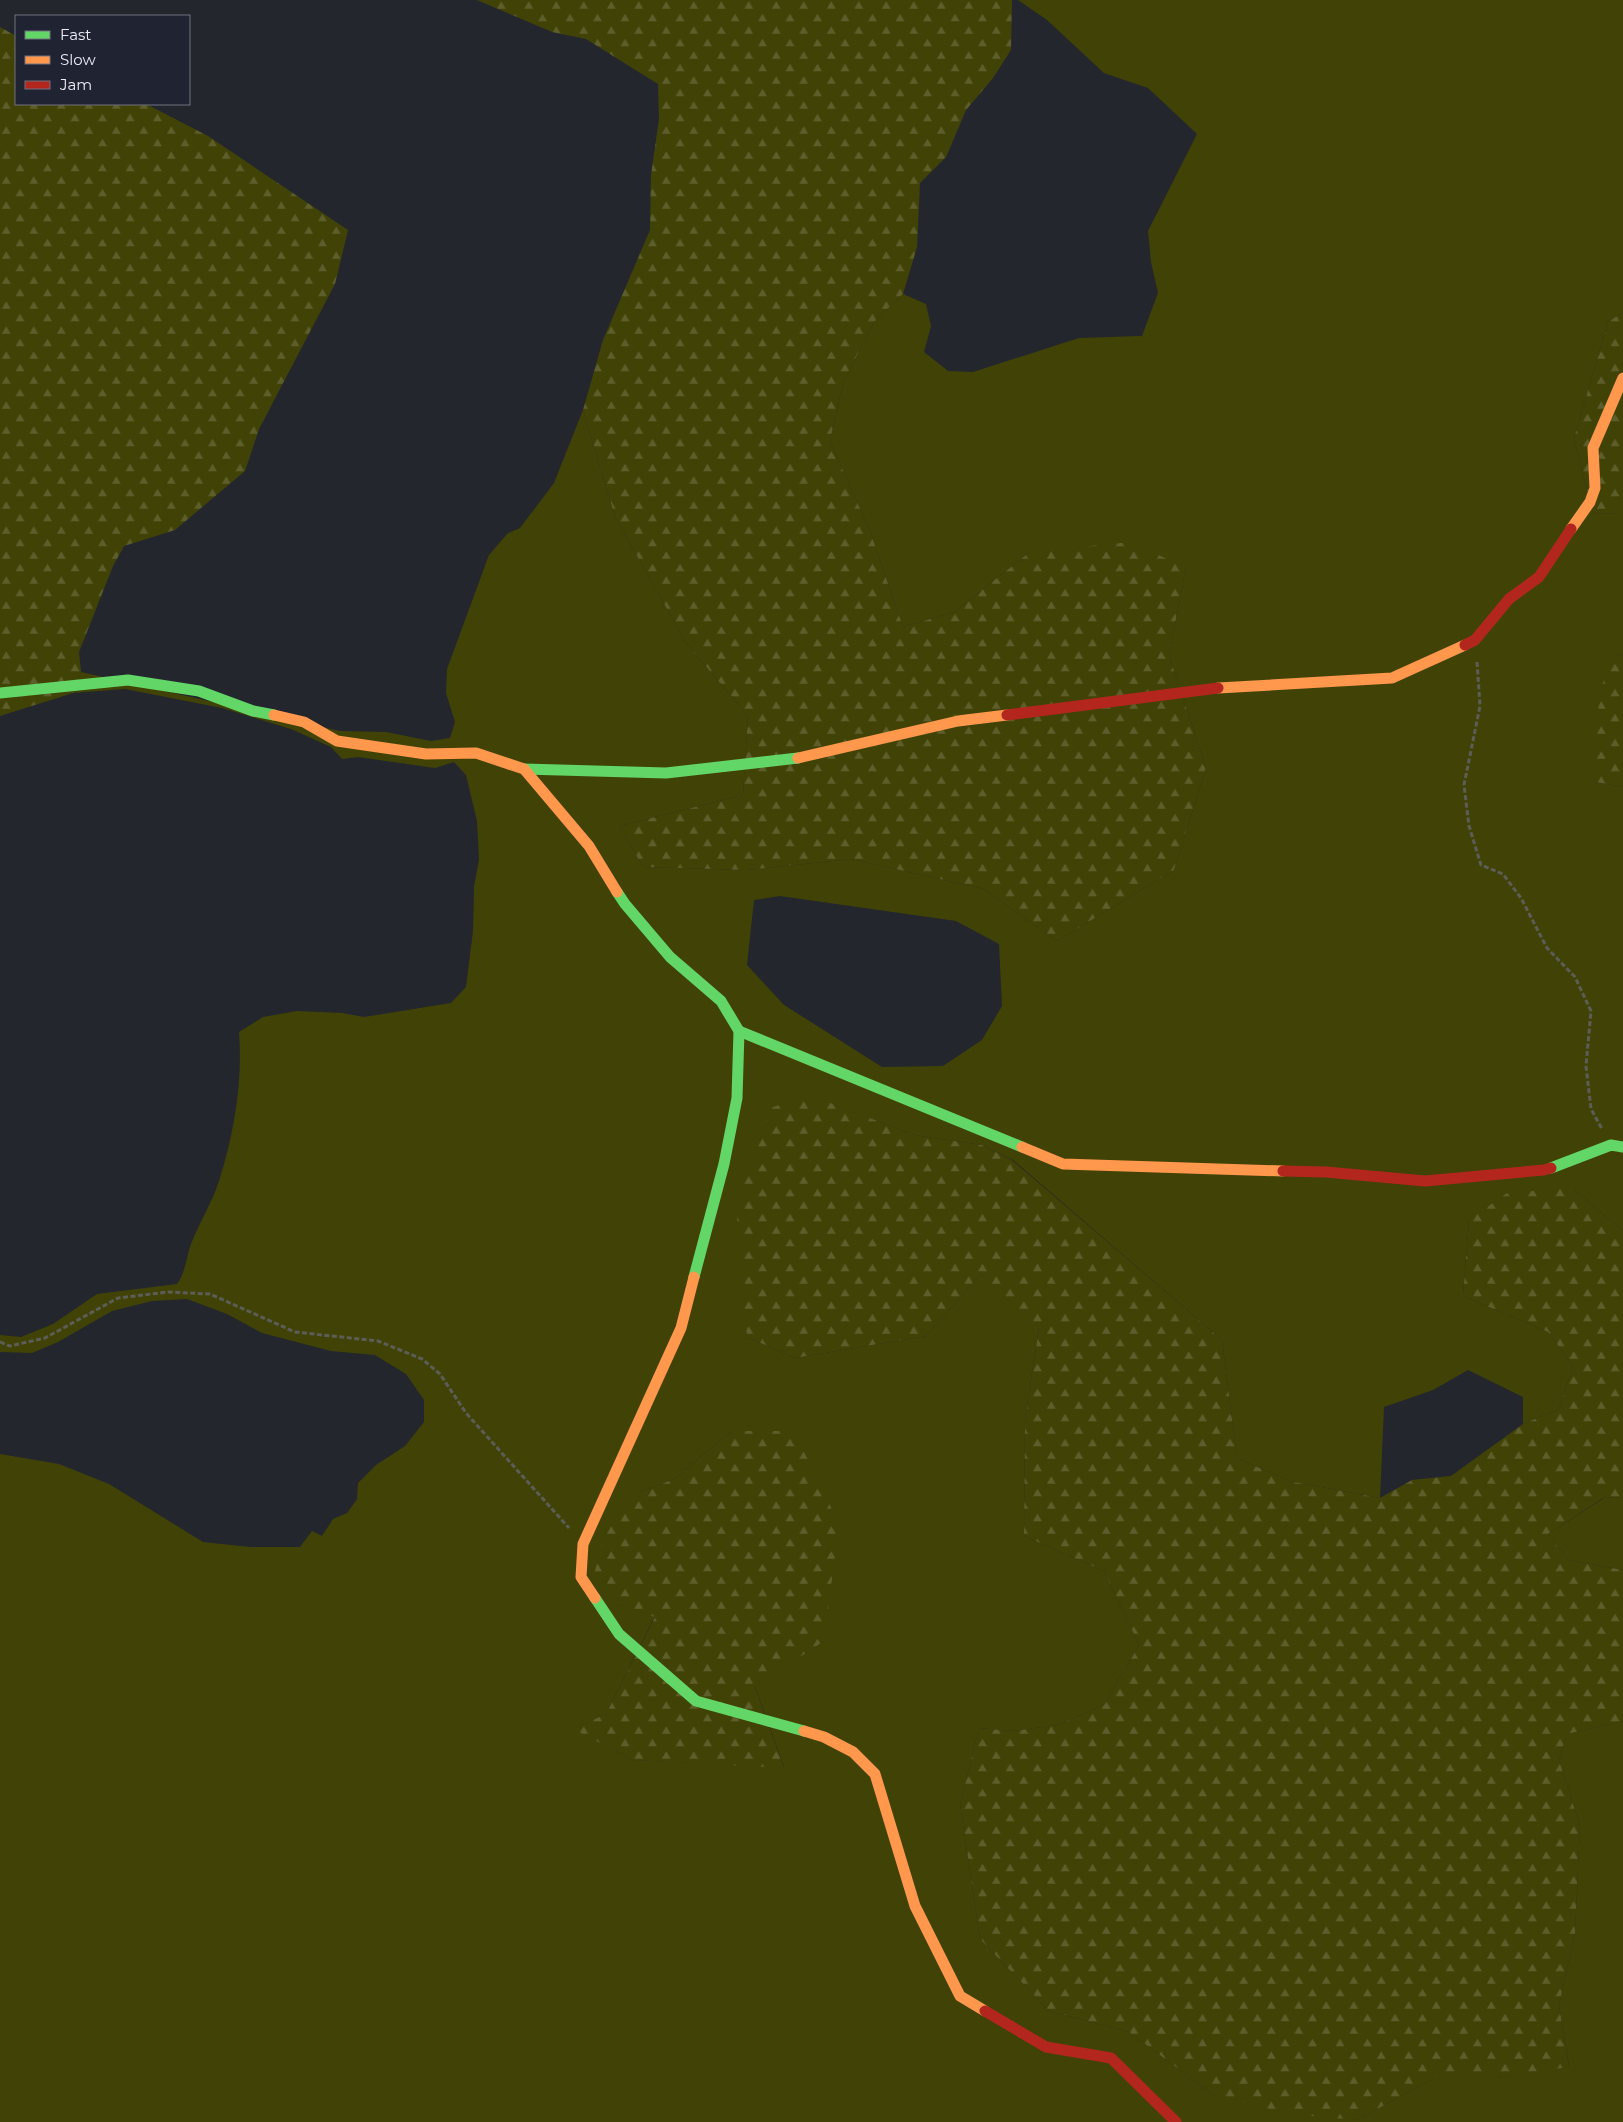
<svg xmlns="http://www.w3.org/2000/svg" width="1623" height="2122" font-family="Montserrat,sans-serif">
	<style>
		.green { fill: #414306; fill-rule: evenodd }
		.forest { fill: url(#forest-firs) }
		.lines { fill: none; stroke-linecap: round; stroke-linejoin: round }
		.path { stroke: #5c5d56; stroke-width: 3; stroke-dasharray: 5 2.5; stroke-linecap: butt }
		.fast { stroke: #63d668; stroke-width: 11 }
		.slow { stroke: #ff974d; stroke-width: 11 }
		.jam { stroke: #b3261e; stroke-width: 11 }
	</style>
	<defs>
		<pattern id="forest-firs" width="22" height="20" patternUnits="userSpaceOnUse" patternTransform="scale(1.25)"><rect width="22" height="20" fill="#414306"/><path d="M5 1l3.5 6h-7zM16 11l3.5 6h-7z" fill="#5d5e2b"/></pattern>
	</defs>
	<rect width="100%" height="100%" fill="#24262d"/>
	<g class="green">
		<path d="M 1018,0 L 1623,0 L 1623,312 L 1608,322 L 1574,438 L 1593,513 L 1623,514 L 1623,656 L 1614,652 L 1595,782 L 1623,787 L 1623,1231 L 1572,1188 L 1469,1220 L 1463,1296 L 1548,1332 L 1573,1366 L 1559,1409 L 1523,1424 L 1523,1397 L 1468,1370 L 1433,1390 L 1384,1407 L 1380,1498 L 1289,1481 L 1237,1458 L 1222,1340 L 1013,1160 L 982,1145 L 914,1135 L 806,1094 L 747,1337 L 795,1358 L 926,1336 L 981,1274 L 1039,1327 L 1025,1419 L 1024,1536 L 1104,1571 L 1139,1645 L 1105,1704 L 1058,1725 L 1013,1731 L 979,1728 L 960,1804 L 980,1939 L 1049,2011 L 1129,2032 L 1212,2094 L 1357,2120 L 1436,2077 L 1497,2077 L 1569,2066 L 1559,2005 L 1575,1933 L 1580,1826 L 1559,1760 L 1567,1734 L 1623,1721 L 1623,2122 L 0,2122 L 0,1454 L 59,1464 L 109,1484 L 203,1542 L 250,1547 L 300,1547 L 312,1531 L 322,1536 L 333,1519 L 347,1513 L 357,1499 L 358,1483 L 376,1465 L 405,1446 L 424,1422 L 424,1400 L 406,1374 L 375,1355 L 331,1351 L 262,1333 L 227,1314 L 187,1299 L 152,1301 L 112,1311 L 58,1342 L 32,1353 L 0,1352 L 0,1335 L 21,1337 L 53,1324 L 97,1294 L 177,1284 C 186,1272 186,1258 191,1244 C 199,1223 212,1203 219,1181 C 234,1134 243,1081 239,1032 L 263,1017 L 297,1011 L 342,1013 L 364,1017 L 451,1003 L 466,987 L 473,931 L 474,887 L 479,859 L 477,821 L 466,775 L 454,762 L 435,768 L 358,757 L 342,759 L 331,747 L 291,729 L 222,708 L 125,689 L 73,693 L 81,672 L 340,731 L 386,732 L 431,741 L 450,738 L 455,722 L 446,693 L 447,669 L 489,555 L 508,533 L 520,528 L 554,483 L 583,410 L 615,517 L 686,643 L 748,716 L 743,795 L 619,826 L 643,867 L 747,870 L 851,859 L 984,889 L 1057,941 L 1174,870 L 1206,768 L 1169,655 L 1186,568 L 1030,552 L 954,612 L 903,627 L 870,531 L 830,441 L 843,383 L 874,322 L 903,294 L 926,304 L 931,326 L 924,352 L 948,371 L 973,372 L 1079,338 L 1142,336 L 1158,293 L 1151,262 L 1148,231 L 1197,134 L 1148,88 L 1104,73 L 1047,20 ZM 780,896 L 956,921 L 999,944 L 1002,1006 L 982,1040 L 943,1066 L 882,1067 L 784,1005 L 747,965 L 754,900 ZM 732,1431 L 824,1641 L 755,1686 L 784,1767 L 633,1760 L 574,1729 L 606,1714 L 655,1616 L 619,1605 L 638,1493 L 674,1479 Z"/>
		<polygon points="1623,1497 1623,1570 1568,1560 1548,1534 1604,1498"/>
	</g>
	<g class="forest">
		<polygon points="477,0 1012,0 1011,50 993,78 966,110 946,157 920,183 917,247 903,294 874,322 843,383 830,441 870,531 903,627 954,612 1030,552 1131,542 1186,568 1169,655 1206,768 1174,870 1057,941 984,889 851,859 747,870 643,867 619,826 743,795 748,716 686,643 615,517 583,410 603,340 650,230 651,175 659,119 658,84 586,39 552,32"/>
		<polygon points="0,27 16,36 16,104 146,104 208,136 348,230 335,284 259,429 245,471 175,530 124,546 113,566 79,652 81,672 73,693 0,716"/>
		<polygon points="1623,312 1623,514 1593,513 1574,438 1608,322"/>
		<polygon points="1613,651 1623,656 1623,787 1595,782 1599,696"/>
		<polygon points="807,1094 914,1135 982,1145 1012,1160 1222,1340 1237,1458 1289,1481 1380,1498 1412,1480 1451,1476 1523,1424 1559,1409 1573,1366 1548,1332 1463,1296 1469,1220 1507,1193 1572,1188 1623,1231 1623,1497 1603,1498 1548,1534 1568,1560 1623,1570 1623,1721 1567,1734 1559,1760 1580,1826 1575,1933 1559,2005 1569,2067 1497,2077 1436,2077 1357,2120 1289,2114 1212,2094 1129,2032 1049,2011 980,1939 960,1804 979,1728 1013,1731 1058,1725 1105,1704 1139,1645 1104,1571 1024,1536 1025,1419 1039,1328 981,1274 926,1336 795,1358 747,1337 736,1205 771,1108"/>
		<polygon points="732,1431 794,1431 839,1524 824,1641 755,1687 784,1768 633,1760 573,1729 606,1714 655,1617 619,1605 593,1579 607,1522 638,1493 674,1479"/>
	</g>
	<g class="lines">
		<g class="path">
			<polyline points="1477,662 1480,706 1464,785 1469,826 1481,865 1503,874 1521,898 1547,948 1575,977 1591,1011 1586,1066 1591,1109 1602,1129"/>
			<polyline points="0,1342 10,1346 45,1338 118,1298 168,1292 210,1294 295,1332 378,1341 422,1359 440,1374 466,1413 569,1528"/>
		</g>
		<g class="fast">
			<polyline points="0,693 128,680 199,691 253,711 274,715"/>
			<polyline points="524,769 666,773 798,758"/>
			<polyline points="617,892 625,904 670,957 721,1001 739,1031 737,1098 724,1164 694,1277"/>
			<polyline points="739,1031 1022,1147"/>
			<polyline points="1551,1168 1611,1145 1623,1147"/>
			<polyline points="595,1598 619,1634 696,1701 804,1731"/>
		</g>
		<g class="slow">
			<polyline points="1571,529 1590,502 1595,488 1593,448 1623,378"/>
			<polyline points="1218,688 1392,678 1465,645"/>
			<polyline points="274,715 304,722 337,741 426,754 476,753 524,769 589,846 617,892"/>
			<polyline points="798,758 958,721 1007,715"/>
			<polyline points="1022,1147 1063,1164 1283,1171"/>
			<polyline points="595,1598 581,1577 583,1544 681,1328 694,1277"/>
			<polyline points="804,1731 824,1737 853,1752 875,1774 915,1906 960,1996 985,2011"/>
		</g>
		<g class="jam">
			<polyline points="1465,645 1475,640 1509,599 1539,577 1571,529"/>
			<polyline points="1007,715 1218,688"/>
			<polyline points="1283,1171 1326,1172 1425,1181 1544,1170 1551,1168"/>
			<polyline points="985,2011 1046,2047 1111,2058 1176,2122"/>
		</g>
	</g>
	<rect x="15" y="15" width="175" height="90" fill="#202331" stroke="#717380"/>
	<rect x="25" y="31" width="25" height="8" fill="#63d668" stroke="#717380"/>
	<text x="60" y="40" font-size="15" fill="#eaecf6">Fast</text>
	<rect x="25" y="56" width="25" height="8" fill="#ff974d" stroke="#717380"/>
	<text x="60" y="65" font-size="15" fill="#eaecf6">Slow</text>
	<rect x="25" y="81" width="25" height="8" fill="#b3261e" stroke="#717380"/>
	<text x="60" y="90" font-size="15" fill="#eaecf6">Jam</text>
</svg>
